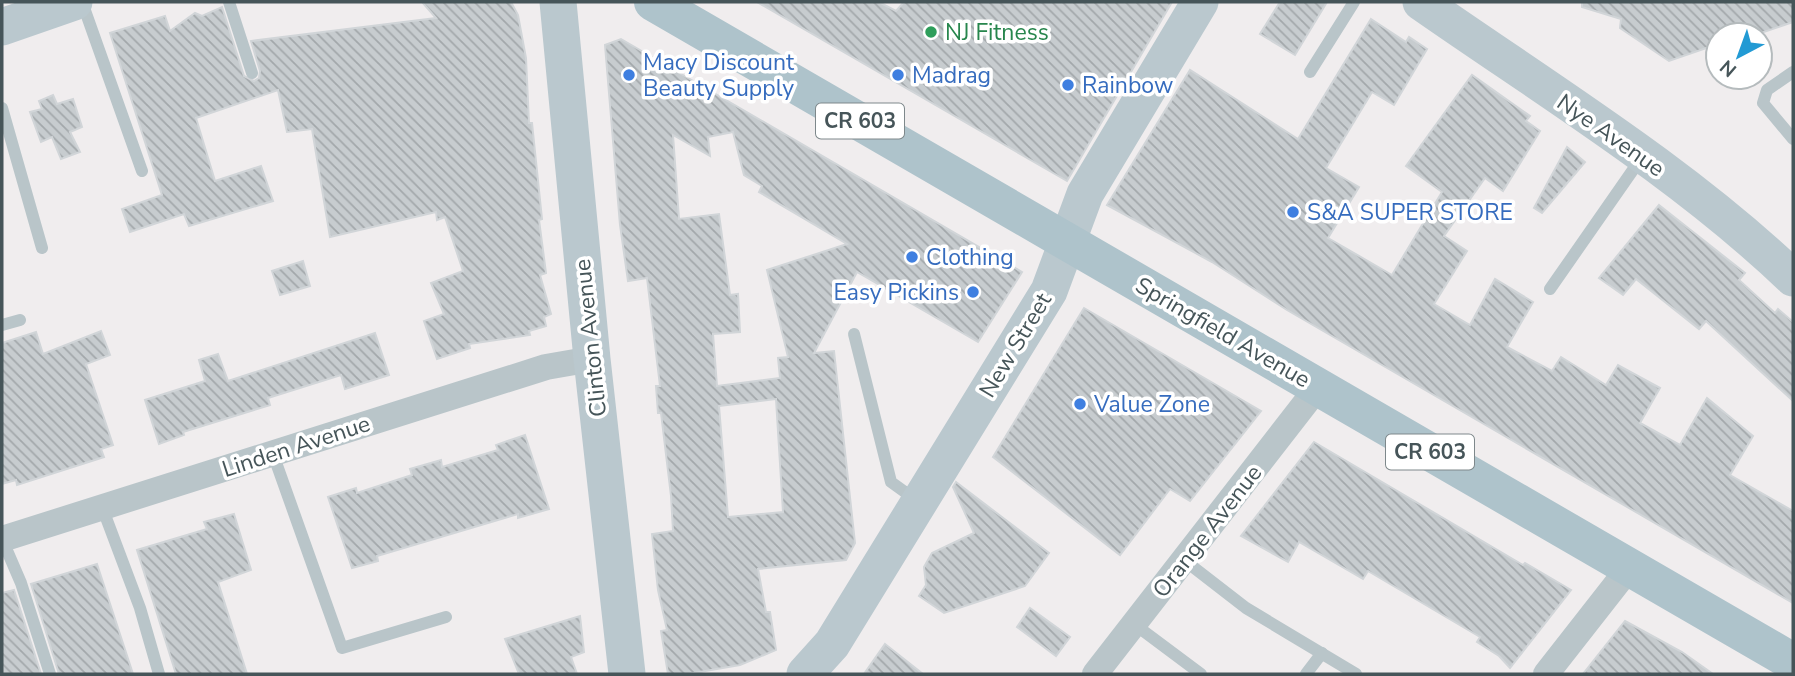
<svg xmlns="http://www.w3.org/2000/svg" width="1795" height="676" font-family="'Nunito Sans',sans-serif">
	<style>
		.building { fill: url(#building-back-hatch); stroke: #d1d5d8; stroke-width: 2; fill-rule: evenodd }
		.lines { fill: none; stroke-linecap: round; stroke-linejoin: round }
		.lane { stroke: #b9c5c9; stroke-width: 12 }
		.street { stroke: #b9c5c9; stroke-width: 26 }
		.secondary { stroke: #bac8ce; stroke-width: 37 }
		.primary { stroke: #aec3cb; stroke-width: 38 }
		.leisure-dot { fill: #2e9e5b; stroke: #fff; stroke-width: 2.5 }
		.shop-dot { fill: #3f7fe0; stroke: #fff; stroke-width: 2.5 }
		.labels { text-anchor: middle; stroke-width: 7; stroke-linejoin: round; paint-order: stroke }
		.shield { fill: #fff; stroke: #7e888b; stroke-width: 2 }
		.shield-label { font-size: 21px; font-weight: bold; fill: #465559 }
		.leisure-label { font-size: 23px; fill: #27864d; stroke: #fff; text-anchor: start }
		.shop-label { font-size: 23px; fill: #366cbe; stroke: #fff; text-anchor: start }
		.street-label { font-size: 23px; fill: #465559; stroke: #fff }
	</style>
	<defs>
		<pattern id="building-back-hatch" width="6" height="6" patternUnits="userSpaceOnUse" patternTransform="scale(1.75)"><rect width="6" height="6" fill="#c7cccf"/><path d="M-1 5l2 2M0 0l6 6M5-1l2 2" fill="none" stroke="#a3a8ab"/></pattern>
	</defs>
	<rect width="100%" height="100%" fill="#f0edee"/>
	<g class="building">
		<polygon points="422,2 511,2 518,15 526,58 529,123 532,123 542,219 539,220 546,273 540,275 551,314 544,317 546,326 529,331 530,335 469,344 470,348 437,359 424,321 444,314 431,283 463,271 445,217 437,220 436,212 330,237 312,129 287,132 278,90 196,118 215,181 261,166 273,201 189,226 184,214 130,232 122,209 162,195 110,33 165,16 170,31 195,13 202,16 222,7 244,76 254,81 259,78 260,71 251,41 436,18"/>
		<polygon points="757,2 879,2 896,11 904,2 1172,2 1067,181"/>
		<polygon points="1280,2 1327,2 1295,55 1260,34"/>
		<polygon points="1582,2 1793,2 1793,22 1755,35 1718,35 1718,44 1669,61 1620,28 1621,19 1582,7"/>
		<polygon points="1371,19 1406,42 1409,37 1427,49 1394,105 1372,92 1326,168 1359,187 1328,238 1392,275 1442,192 1406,166 1472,75 1530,116 1526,121 1540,131 1503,191 1485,178 1444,236 1467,251 1434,304 1470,325 1495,279 1533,302 1507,347 1552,371 1561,357 1606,385 1618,365 1660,388 1640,423 1680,445 1707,398 1753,436 1730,475 1793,511 1793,603 1287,310 1212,262 1107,205 1190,70 1298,139"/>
		<path d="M 621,39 L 1022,272 L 978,342 L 857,272 L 814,353 L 834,351 L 855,543 L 846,560 L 758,569 L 766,612 L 770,612 L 776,650 L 740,665 L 688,674 L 668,674 L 661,631 L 667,630 L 658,590 L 652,534 L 673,531 L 671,496 L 661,413 L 658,413 L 656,386 L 660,386 L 647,278 L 628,281 L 620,225 L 605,45 ZM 733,132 L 744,175 L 762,186 L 759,192 L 847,244 L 767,270 L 788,357 L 778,358 L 780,378 L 717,386 L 713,334 L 740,332 L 738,294 L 730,295 L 719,214 L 679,219 L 673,135 L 710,156 L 708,137 ZM 776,399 L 783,512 L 728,517 L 719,406 Z"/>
		<polygon points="53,95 57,104 73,99 82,127 70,132 80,152 61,159 52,137 41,142 30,112 42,109 39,101"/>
		<polygon points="1567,147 1585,162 1542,213 1534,208"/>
		<polygon points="1659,205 1745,273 1739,280 1775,313 1778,309 1793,322 1793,401 1706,321 1699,329 1636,279 1623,295 1599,278"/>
		<polygon points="303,261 310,286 280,295 272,271"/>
		<polygon points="1084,308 1261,411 1190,501 1170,489 1120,555 993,457"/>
		<polygon points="101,331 110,355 86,364 113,445 101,449 104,457 17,485 16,480 2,484 2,343 36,332 43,354"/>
		<polygon points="375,333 389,375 345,389 341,375 268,398 270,405 183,432 184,435 159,444 145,400 205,381 199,360 218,354 228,381"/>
		<polygon points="525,435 549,509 518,518 518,514 377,556 378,561 352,568 328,497 356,488 357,493 412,475 410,469 441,460 442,467 498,450 496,445"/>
		<polygon points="1314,442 1523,565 1525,563 1571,590 1510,668 1499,656 1477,642 1480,637 1368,571 1363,579 1299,542 1288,562 1241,536"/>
		<polygon points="956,482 1049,553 1025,586 944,613 919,596 926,585 924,567 932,553 974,533 953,487"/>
		<polygon points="234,514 251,570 218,582 247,674 176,674 137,550 207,529 204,522"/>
		<polygon points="97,564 133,674 59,674 31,584"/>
		<polygon points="14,590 41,674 2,674 2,593"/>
		<polygon points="1030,608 1070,637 1056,656 1017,627"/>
		<polygon points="580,616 584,652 571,657 577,674 519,674 505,639"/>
		<polygon points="1625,621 1682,652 1713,674 1583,674"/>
		<polygon points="885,644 923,674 864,674"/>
	</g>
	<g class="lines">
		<g class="lane">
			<polyline points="82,2 142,171"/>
			<polyline points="229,2 252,73"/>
			<polyline points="1310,72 1354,2"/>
			<polyline points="1793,72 1767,90 1763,103 1793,139"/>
			<polyline points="2,108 42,248"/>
			<polyline points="1550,289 1642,157"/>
			<polyline points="2,325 20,320"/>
			<polyline points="854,334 891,482 916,500"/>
			<polyline points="273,454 342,648 446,617"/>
			<polyline points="102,507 140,608 159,674"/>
			<polyline points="2,539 21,583 50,674"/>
			<polyline points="1184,560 1246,608 1356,674"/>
			<polyline points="1134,624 1201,674"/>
			<polyline points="1306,674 1322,653"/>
		</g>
		<g class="street">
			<polyline points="2,539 546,367 592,359"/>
			<polyline points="1095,674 1318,387"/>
			<polyline points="1546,674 1629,568"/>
		</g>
		<g class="secondary">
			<polyline points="558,2 592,359 627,674"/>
			<path d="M 1421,2 C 1547,90 1682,172 1793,278"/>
			<polyline points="2,27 74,2"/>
			<polyline points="805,674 832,644 1049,291 1085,194 1200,2"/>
		</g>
		<polyline class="primary" points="653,2 1793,662"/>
	</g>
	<circle class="leisure-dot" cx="931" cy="32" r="7"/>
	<g class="shop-dot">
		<circle cx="629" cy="75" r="7"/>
		<circle cx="898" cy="75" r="7"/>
		<circle cx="1068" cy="85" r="7"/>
		<circle cx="1293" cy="212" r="7"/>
		<circle cx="912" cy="257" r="7"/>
		<circle cx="973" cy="292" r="7"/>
		<circle cx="1080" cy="404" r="7"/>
	</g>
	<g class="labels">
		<g class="shield">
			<rect x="816" y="103.5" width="88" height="35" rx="5"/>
			<rect x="1386" y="434.5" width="88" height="35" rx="5"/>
		</g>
		<g class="shield-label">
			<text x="860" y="128">CR 603</text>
			<text x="1430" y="459">CR 603</text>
		</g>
		<g class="leisure-label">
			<text x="945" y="40">NJ Fitness</text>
		</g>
		<g class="shop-label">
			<text x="643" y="70">Macy Discount<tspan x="643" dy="26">Beauty Supply</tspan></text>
			<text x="912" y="83">Madrag</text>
			<text x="1082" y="93">Rainbow</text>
			<text x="1307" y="220">S&amp;A SUPER STORE</text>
			<text x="926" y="265">Clothing</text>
			<text x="959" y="300" text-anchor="end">Easy Pickins</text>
			<text x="1094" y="412">Value Zone</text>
		</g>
		<g class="street-label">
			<text transform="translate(1611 135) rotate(35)" y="8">Nye Avenue</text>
			<text transform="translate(1223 332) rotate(30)" y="8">Springfield Avenue</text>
			<text transform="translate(590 338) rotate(-96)" y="8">Clinton Avenue</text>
			<text transform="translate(1015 345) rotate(-59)" y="8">New Street</text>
			<text transform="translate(296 446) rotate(-18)" y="8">Linden Avenue</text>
			<text transform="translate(1207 531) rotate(-52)" y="8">Orange Avenue</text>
		</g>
	</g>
	<rect width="1795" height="676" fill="none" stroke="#465559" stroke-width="7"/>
	<g transform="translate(1739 56) rotate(221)"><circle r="33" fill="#ffffff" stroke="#b5bbbd" stroke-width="2"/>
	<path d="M0-5L12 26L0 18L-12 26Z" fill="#229ad4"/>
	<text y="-10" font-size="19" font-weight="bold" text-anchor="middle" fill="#465559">N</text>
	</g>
</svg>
